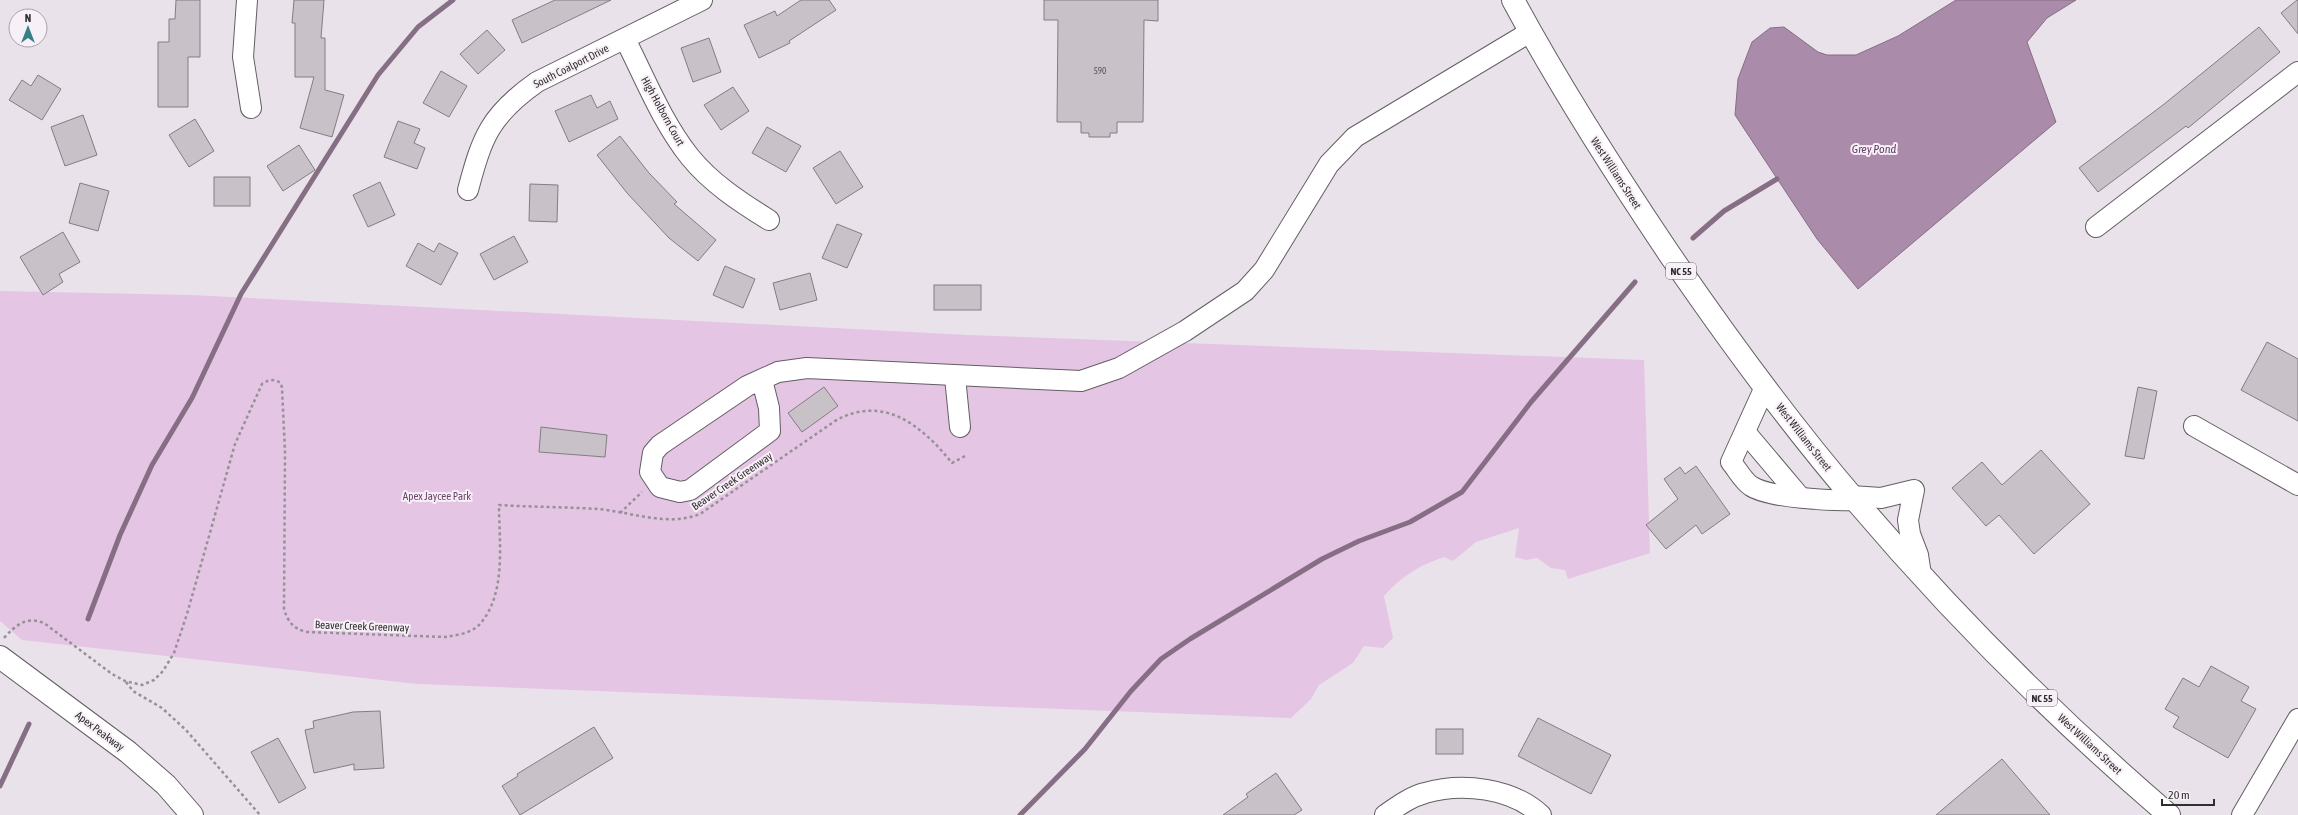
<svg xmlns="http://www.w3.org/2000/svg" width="2298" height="815" font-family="'Asap Condensed',sans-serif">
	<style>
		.green { fill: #e5c5e4 }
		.water { fill: #aa8ba9; stroke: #866f85 }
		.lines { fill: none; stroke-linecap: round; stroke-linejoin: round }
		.stream { stroke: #866f85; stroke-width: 5 }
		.building { fill: #c9c1c8; stroke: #837d83 }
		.minor-casing { stroke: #645e64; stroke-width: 22 }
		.major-casing { stroke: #645e64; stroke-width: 24 }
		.path { stroke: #969196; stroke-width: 2.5; stroke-dasharray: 3 3; stroke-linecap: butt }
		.minor { stroke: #fff; stroke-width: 20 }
		.major { stroke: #fff; stroke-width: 22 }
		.labels { text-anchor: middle; stroke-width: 4; stroke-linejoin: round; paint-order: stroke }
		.number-label { font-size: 9px; fill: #575357 }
		.shield { fill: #f7f0f7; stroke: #6c686c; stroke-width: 1 }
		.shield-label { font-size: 10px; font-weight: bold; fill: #312e31 }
		.street-label { font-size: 11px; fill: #312e31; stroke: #f7f0f7 }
		.park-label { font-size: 11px; fill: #6d426d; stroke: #f7f0f7 }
		.water-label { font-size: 12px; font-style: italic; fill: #673c66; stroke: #f7f0f7 }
	</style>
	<rect width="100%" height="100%" fill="#eae2ea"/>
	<path class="green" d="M 0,291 L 191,295 L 969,335 L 1644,360 L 1650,553 L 1568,579 L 1565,570 L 1551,568 L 1537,558 L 1526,560 L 1515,557 L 1519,528 L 1476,542 L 1453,561 L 1444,557 C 1420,565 1400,577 1384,596 L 1393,638 L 1383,648 L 1364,646 L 1353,663 L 1319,685 L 1311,699 L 1291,718 L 417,684 L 22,640 L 0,621 Z"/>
	<polygon class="water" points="1956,0 2076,0 2047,18 2027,42 2056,122 1858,289 1817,239 1735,115 1738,79 1752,42 1770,28 1784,27 1818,52 1827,55 1856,55 1898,36"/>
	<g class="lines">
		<g class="stream">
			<polyline points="1693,238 1724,211 1777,179"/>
			<polyline points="88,619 120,535 152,465 192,398 241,294 378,75 418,27 453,0"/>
			<polyline points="0,786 29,724"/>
			<polyline points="1020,815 1085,749 1131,691 1161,659 1190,639 1322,559 1359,541 1410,522 1462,492 1531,402 1635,282"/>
		</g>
	</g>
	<g class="building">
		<polygon points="176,0 200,0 200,57 188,57 188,107 158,107 158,42 169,42 169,19 175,19"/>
		<polygon points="294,0 324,0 321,38 325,38 325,90 344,95 332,137 300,128 314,77 295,77 295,23 292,23"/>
		<polygon points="555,0 611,0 522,43 512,20"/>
		<polygon points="801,0 829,0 836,10 789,41 790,43 759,58 744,25 775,11 777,16"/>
		<polygon points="1044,0 1158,0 1158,21 1144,20 1143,122 1117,122 1117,133 1110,133 1110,137 1089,137 1089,133 1081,133 1081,122 1057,122 1058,20 1044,20"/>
		<polygon points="2297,0 2298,0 2298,34 2281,13"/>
		<polygon points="2259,27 2280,52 2188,128 2186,126 2098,192 2079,168 2163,105"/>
		<polygon points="487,30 505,50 478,74 460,54"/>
		<polygon points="709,38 721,72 693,82 681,48"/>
		<polygon points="441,71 467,86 449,117 423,103"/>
		<polygon points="38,75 61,89 42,120 9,100 22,80 31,86"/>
		<polygon points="733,87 749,111 721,130 704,105"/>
		<polygon points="591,95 597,108 610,101 618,119 569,142 555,111"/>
		<polygon points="83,115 97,155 65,166 51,127"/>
		<polygon points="195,119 214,151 189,167 169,135"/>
		<polygon points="398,121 420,129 414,143 425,148 417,169 384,157"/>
		<polygon points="767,127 801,146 786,172 752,153"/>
		<polygon points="620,136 649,173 677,202 674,204 716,240 698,261 669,238 627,193 597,155"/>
		<polygon points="299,145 315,170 283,191 267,166"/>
		<polygon points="840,151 863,187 836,204 813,168"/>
		<rect x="214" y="177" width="36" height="29"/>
		<polygon points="380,182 395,215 368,227 353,195"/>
		<polygon points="80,183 109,191 98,231 69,223"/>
		<polygon points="530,184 558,185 557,222 529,221"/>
		<polygon points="837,224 862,234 847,268 822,258"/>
		<polygon points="63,232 80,262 59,274 63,282 43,295 20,257"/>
		<polygon points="514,236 528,262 494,280 480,254"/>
		<polygon points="418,243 434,252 439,243 458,253 441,285 406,266"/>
		<polygon points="725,266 755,279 743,308 713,295"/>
		<polygon points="810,273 817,300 780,310 773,283"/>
		<rect x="934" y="285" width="47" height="25"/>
		<polygon points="2267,342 2298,359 2298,421 2241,390"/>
		<polygon points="824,387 838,406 802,432 788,413"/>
		<polygon points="2138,387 2157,391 2144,459 2125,456"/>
		<polygon points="541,427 607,435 605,457 539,452"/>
		<polygon points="2041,450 2090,504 2034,554 1999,515 1986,526 1952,488 1982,462 2002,485"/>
		<polygon points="1696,466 1730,514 1702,534 1696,525 1666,549 1646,525 1678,499 1664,479 1680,467 1685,474"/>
		<polygon points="2211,666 2249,687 2241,701 2256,709 2228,758 2173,727 2179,717 2165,709 2183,678 2199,687"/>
		<polygon points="380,711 384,768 354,770 354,764 314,773 305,730 314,728 313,721 353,712"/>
		<polygon points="1538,718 1611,755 1591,794 1518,756"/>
		<polygon points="594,727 613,758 520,815 502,786 518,776 517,774"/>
		<rect x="1436" y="729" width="27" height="25"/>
		<polygon points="278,738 306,788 279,803 251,752"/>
		<polygon points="2002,759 2050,815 1936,815"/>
		<polygon points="1276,773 1302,810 1294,815 1223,815 1248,797 1246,794"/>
	</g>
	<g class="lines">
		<g class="minor-casing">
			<g id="minor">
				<polyline points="247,0 243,57 251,108"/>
				<path d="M 625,39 C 645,78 662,122 690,157 C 711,183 740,202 769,220"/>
				<path d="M 468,190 C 482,137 490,115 537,82 L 702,0"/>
				<polyline points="2096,227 2298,72"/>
				<polyline points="955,377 960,427"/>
				<polyline points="762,380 769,408 770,431 690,490 680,492 660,487 650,472 653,453 660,445 747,386 778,372 807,368 1081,381 1119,368 1185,331 1245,291 1264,270 1329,164 1355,137 1530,32"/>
				<path d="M 1765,387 L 1731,462 C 1737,469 1743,481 1751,486 C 1769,498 1833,501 1855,500"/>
				<polyline points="2194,426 2298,485"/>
				<polyline points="1746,433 1800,497"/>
				<polyline points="1851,496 1881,498 1914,490 1908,520 1910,534 1918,555 1921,575"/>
				<path d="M 1385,815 C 1398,806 1410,797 1425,793 C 1462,782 1512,788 1541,815"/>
				<polyline points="2242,815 2298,719"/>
			</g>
		</g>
		<g class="major-casing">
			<g id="major">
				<path d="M 1513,0 C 1560,87 1613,170 1668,252 C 1727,338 1788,422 1856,501 C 1951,613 2057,719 2169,815"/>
				<polyline points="0,657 128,752 166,785 192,815"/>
			</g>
		</g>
		<g class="path">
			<polyline points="620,513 642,492"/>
			<path d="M 4,638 C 16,625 26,616 44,623 L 112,674 L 125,681 L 142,685 L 154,680 L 163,671 L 174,653 L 187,614 L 235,444 L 262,384 C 269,379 274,379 281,383 L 282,388 L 285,452 L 284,609 C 288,622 293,628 306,632 L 445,637 C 456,635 470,634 479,625 C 507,595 499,542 499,505 C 532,507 565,507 598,509 C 631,512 668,527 700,514 L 835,421 C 884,393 923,427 952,463 L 965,456"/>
			<polyline points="126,682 133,691 162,708 186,730 260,815"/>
		</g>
		<use href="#minor" class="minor"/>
		<use href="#major" class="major"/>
	</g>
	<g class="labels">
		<g class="number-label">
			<text x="1100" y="74">590</text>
		</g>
		<g class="shield">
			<rect x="1666" y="263" width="30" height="16" rx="3"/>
			<rect x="2027" y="690" width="30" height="16" rx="3"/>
		</g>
		<g class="shield-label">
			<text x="1681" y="275">NC 55</text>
			<text x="2042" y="702">NC 55</text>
		</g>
		<g class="street-label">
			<text transform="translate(571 66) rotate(-27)" y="4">South Coalport Drive</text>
			<text transform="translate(663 111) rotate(61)" y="4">High Holborn Court</text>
			<text transform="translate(1616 173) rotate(57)" y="4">West Williams Street</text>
			<text transform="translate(1804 437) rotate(52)" y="4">West Williams Street</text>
			<text transform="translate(732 481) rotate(-34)" y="4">Beaver Creek Greenway</text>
			<text transform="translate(362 626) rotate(2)" y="4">Beaver Creek Greenway</text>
			<text transform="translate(100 731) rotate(37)" y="4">Apex Peakway</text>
			<text transform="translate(2090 744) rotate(43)" y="4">West Williams Street</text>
		</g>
		<g class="park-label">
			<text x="437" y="500">Apex Jaycee Park</text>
		</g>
		<g class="water-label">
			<text x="1874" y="153">Grey Pond</text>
		</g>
	</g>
	<g transform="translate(28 28)"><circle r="19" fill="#f7f0f7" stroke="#a8a2a8"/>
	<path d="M0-3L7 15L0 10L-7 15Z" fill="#377e87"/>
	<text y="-6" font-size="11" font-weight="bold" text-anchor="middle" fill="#312e31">N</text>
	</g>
	<path d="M2162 799v6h52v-6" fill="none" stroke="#312e31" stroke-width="2"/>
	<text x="2168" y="799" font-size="12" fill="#312e31" stroke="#f7f0f7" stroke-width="3" paint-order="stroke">20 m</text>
</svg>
